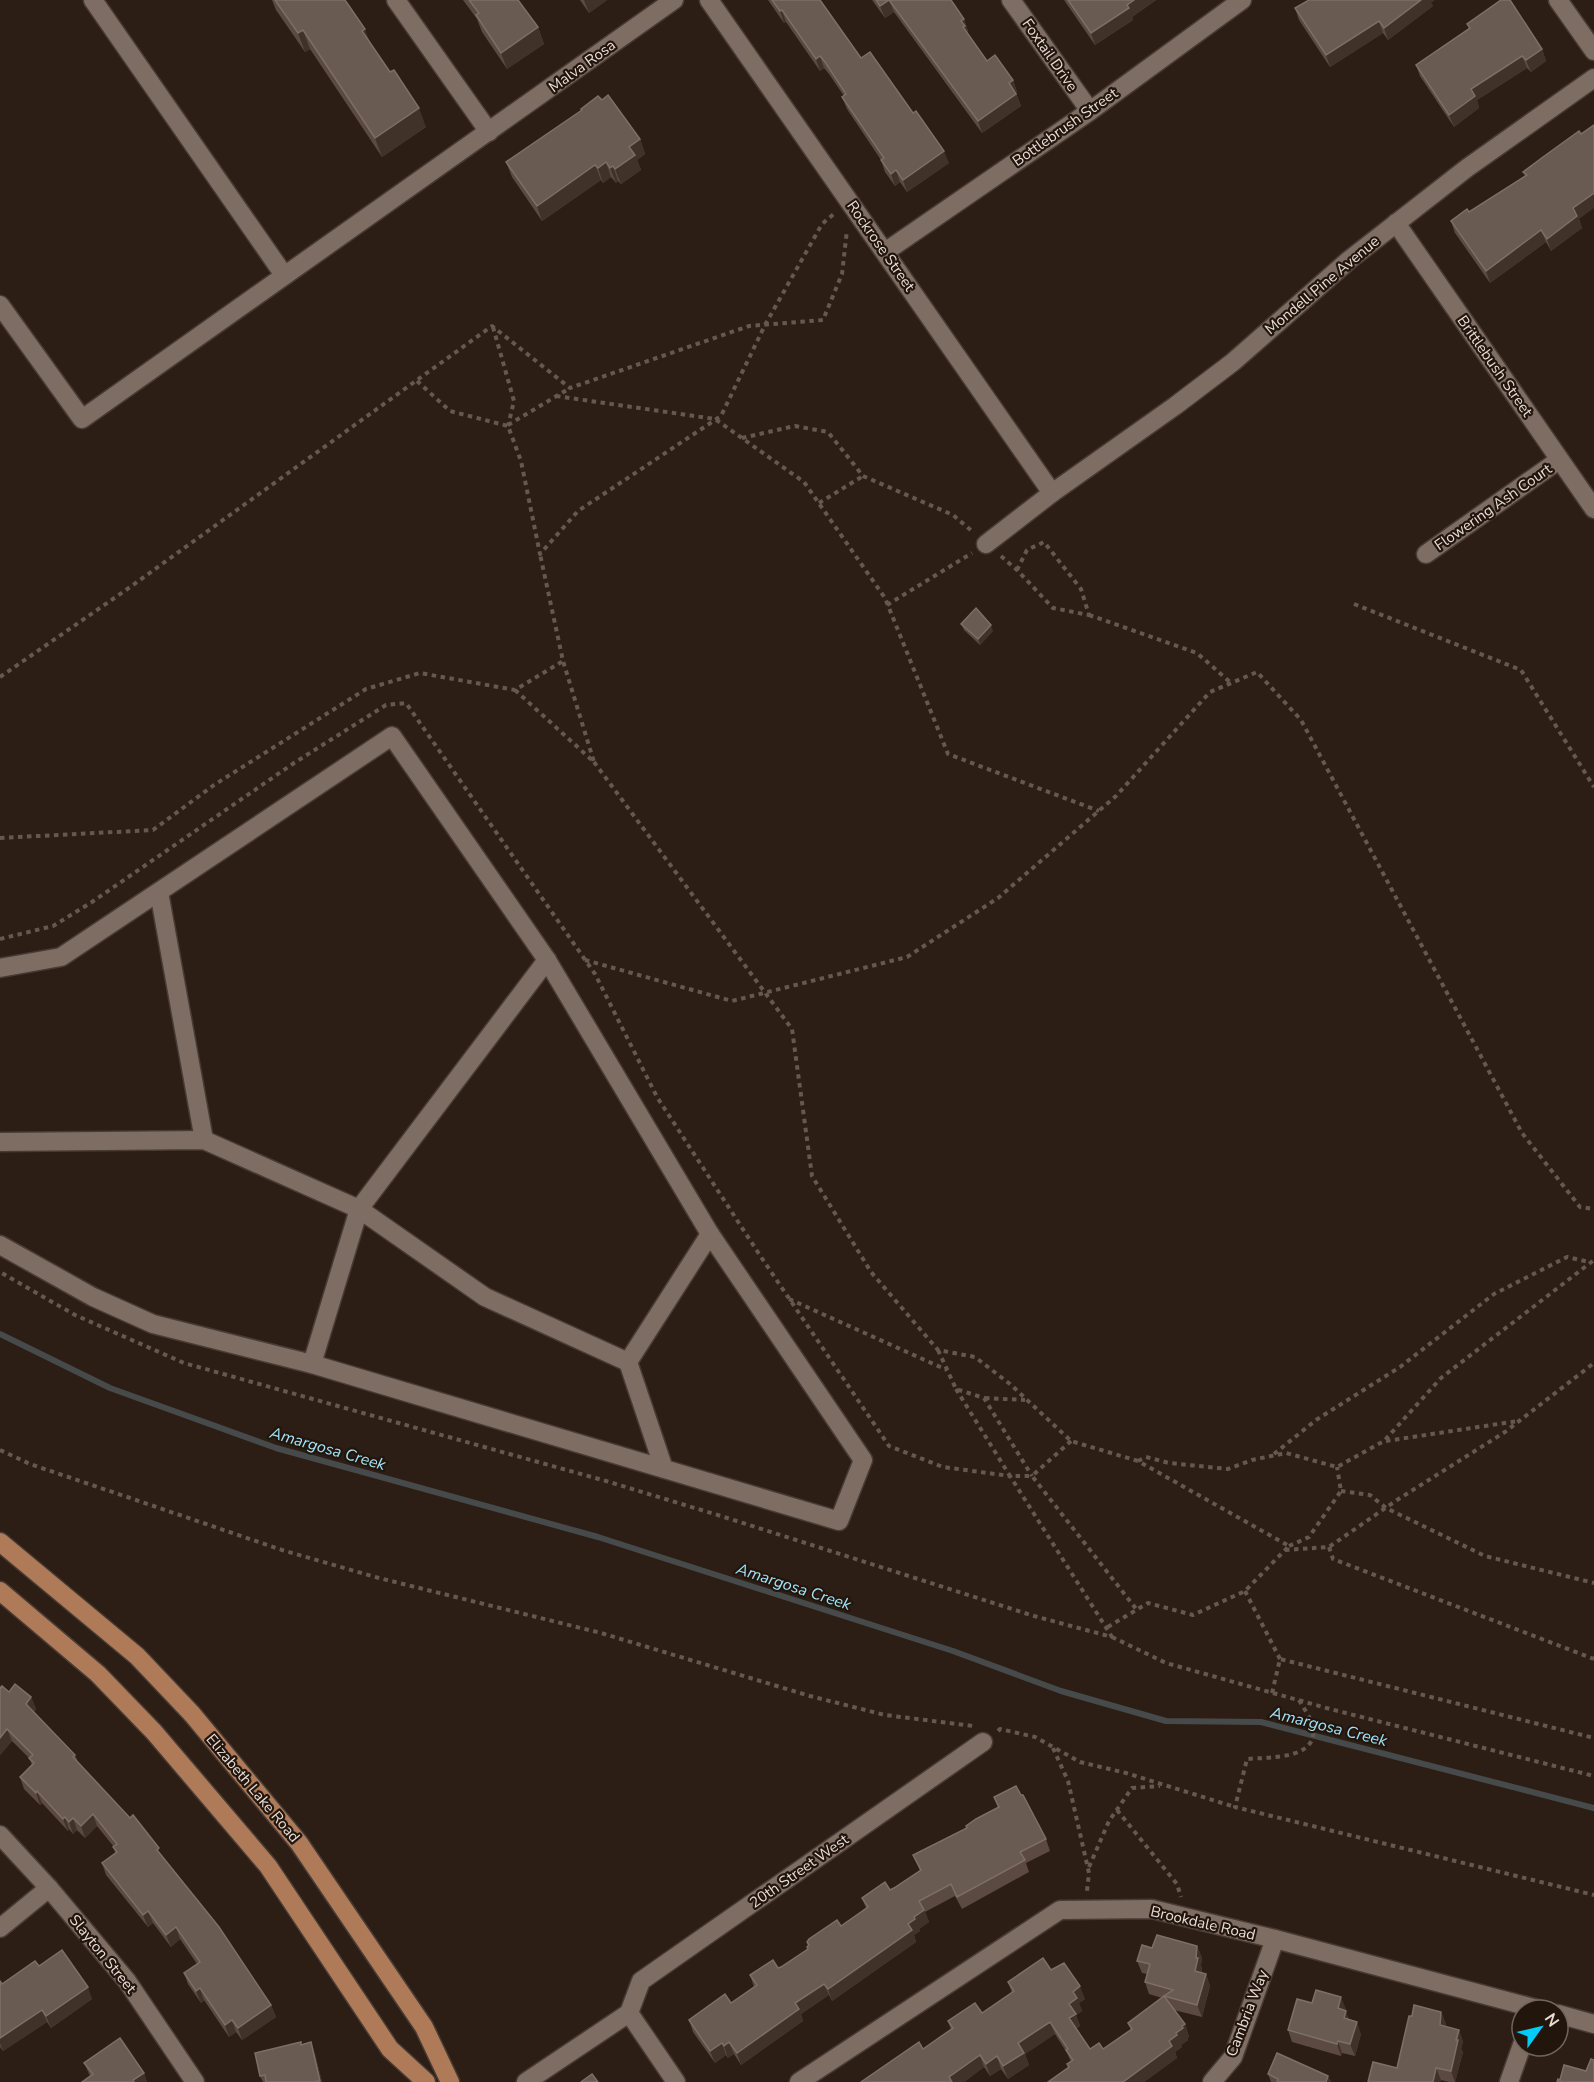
<svg xmlns="http://www.w3.org/2000/svg" width="1594" height="2082" font-family="'Nunito Sans',sans-serif">
	<style>
		.lines { fill: none; stroke-linecap: round; stroke-linejoin: round }
		.stream { stroke: #474a4a; stroke-width: 6 }
		.minor-casing { stroke: #473b35; stroke-width: 21 }
		.major-casing { stroke: #473b35; stroke-width: 21 }
		.path { stroke: #655850; stroke-width: 4; stroke-dasharray: 4.5 4.5; stroke-linecap: butt }
		.minor { stroke: #7e6d62; stroke-width: 18 }
		.major { stroke: #af7a57; stroke-width: 18 }
		.wall { fill: #5a4a41 }
		.shaded-wall { fill: #413229 }
		.building { fill: #695a52; stroke: #7d6f67; stroke-width: 1.5 }
		.labels { text-anchor: middle; stroke-width: 4.5; stroke-linejoin: round; paint-order: stroke }
		.street-label { font-size: 15px; fill: #e8ded8; stroke: #22150c }
		.water-label { font-size: 16px; font-style: italic; fill: #a1e4fb; stroke: #22150c }
	</style>
	<rect width="100%" height="100%" fill="#2c1e15"/>
	<g class="lines">
		<polyline class="stream" points="0,1334 110,1388 276,1448 598,1537 953,1651 1061,1691 1166,1721 1261,1722 1594,1808"/>
		<g class="minor-casing">
			<g id="minor">
				<polyline points="93,0 284,275"/>
				<polyline points="396,0 489,132"/>
				<polyline points="709,0 1052,493"/>
				<polyline points="1011,0 1090,111"/>
				<polyline points="1558,0 1594,51"/>
				<polyline points="1396,223 1594,509"/>
				<polyline points="885,252 1090,111 1242,0"/>
				<polyline points="0,305 82,419 674,0"/>
				<polyline points="986,544 1052,493 1175,406 1233,362 1349,260 1467,168 1594,78"/>
				<polyline points="1426,554 1559,460"/>
				<polyline points="159,892 204,1140"/>
				<polyline points="547,960 359,1209 312,1364 839,1521 863,1460 710,1234 628,1362 664,1469"/>
				<polyline points="0,968 61,957 392,736 547,960 710,1234"/>
				<polyline points="0,1142 204,1140 359,1209 485,1297 628,1362"/>
				<polyline points="0,1245 93,1297 153,1324 312,1364"/>
				<polyline points="0,1835 49,1888 127,1981 195,2082"/>
				<polyline points="0,1928 49,1888"/>
				<polyline points="629,2013 641,1981 983,1742"/>
				<polyline points="629,2013 676,2082"/>
				<polyline points="1558,2014 1594,2024"/>
				<polyline points="526,2082 629,2013"/>
				<polyline points="799,2082 1060,1910 1152,1909 1275,1939 1541,2010"/>
				<polyline points="1212,2082 1233,2057 1275,1939"/>
				<polyline points="1509,2082 1522,2045"/>
			</g>
		</g>
		<g class="major-casing">
			<g id="major">
				<polyline points="0,1542 137,1656 192,1714 299,1843 424,2027 450,2082"/>
				<polyline points="0,1591 98,1674 154,1732 268,1866 390,2049 426,2082"/>
			</g>
		</g>
		<g class="path">
			<polyline points="493,327 514,401 508,426"/>
			<polyline points="417,381 450,411 508,426 521,461 540,554 578,511 721,416 765,325 822,224 836,212"/>
			<polyline points="556,396 715,419 804,482 885,598 948,754 1099,811"/>
			<polyline points="508,425 570,388"/>
			<polyline points="742,438 795,426 828,432 863,476 953,515 973,532"/>
			<polyline points="819,503 863,476"/>
			<polyline points="1001,556 1017,570 1053,608 1089,615 1081,589 1044,542 1027,550 1017,570"/>
			<polyline points="1354,604 1521,670 1594,787"/>
			<polyline points="887,605 972,553"/>
			<polyline points="1089,615 1197,653 1231,683"/>
			<polyline points="0,677 126,590 492,326 570,388 749,326 823,320 842,274 847,230"/>
			<polyline points="515,690 594,762 563,661"/>
			<polyline points="594,762 792,1029 812,1176 871,1272 938,1350 975,1357 1010,1384 1071,1441 1138,1461 1289,1546 1245,1591 1193,1615 1148,1603 1106,1628"/>
			<polyline points="0,838 153,830 214,785 366,689 420,673 515,690 563,661 540,554"/>
			<polyline points="0,939 53,926 92,902 294,763 386,705 406,703 595,974 657,1097 761,1257 889,1446 943,1467 1010,1476 1112,1637 1034,1616 721,1516 606,1481 184,1363 75,1315 0,1272"/>
			<polyline points="585,960 732,1001 907,957 998,898 1116,796 1210,692 1257,672 1301,720 1522,1133 1580,1207 1594,1209"/>
			<polyline points="789,1299 947,1370"/>
			<polyline points="938,1350 956,1389 984,1398 1032,1476"/>
			<polyline points="956,1389 1010,1476 1032,1476"/>
			<polyline points="985,1398 1025,1400"/>
			<polyline points="1071,1441 1032,1476 1137,1610"/>
			<polyline points="1386,1441 1518,1421"/>
			<polyline points="0,1450 30,1464 136,1500 282,1550 379,1578 601,1633 810,1696 885,1715 973,1726"/>
			<polyline points="1274,1454 1316,1420 1400,1367 1494,1294 1567,1257 1589,1262"/>
			<polyline points="1138,1461 1146,1457 1169,1463 1228,1469 1252,1460 1286,1453 1337,1467 1384,1441 1441,1378 1594,1260"/>
			<polyline points="1341,1491 1370,1495 1386,1508 1485,1556 1594,1583"/>
			<polyline points="1289,1546 1309,1537 1341,1491 1337,1467"/>
			<polyline points="1329,1547 1333,1559 1594,1659"/>
			<polyline points="1285,1550 1329,1547 1397,1500 1505,1432 1594,1363"/>
			<polyline points="1245,1591 1280,1659"/>
			<polyline points="1112,1637 1166,1663 1330,1709 1594,1776"/>
			<polyline points="1272,1693 1280,1659 1594,1738"/>
			<path d="M 1299,1700 C 1303,1707 1308,1714 1311,1721 C 1325,1760 1270,1757 1247,1759 L 1235,1807 L 1594,1895"/>
			<polyline points="998,1731 1000,1729 1035,1737 1080,1762 1126,1773 1235,1807"/>
			<polyline points="1053,1748 1068,1781 1089,1873 1087,1891"/>
			<polyline points="1117,1810 1177,1884 1181,1897"/>
			<polyline points="1089,1867 1109,1821 1132,1788 1160,1786"/>
		</g>
		<use href="#minor" class="minor"/>
		<use href="#major" class="major"/>
	</g>
	<g class="wall">
		<polygon points="272,0 345,0 370,42 426,127 382,157 310,49 305,52 276,10"/>
		<polygon points="463,0 518,0 538,27 544,44 507,69 482,32 477,19"/>
		<polygon points="580,0 607,0 589,13"/>
		<polygon points="768,0 820,0 861,58 949,163 907,192 900,182 895,186 885,172 881,160 847,109 842,97 844,96 829,74 824,68 820,71 786,22 784,23"/>
		<polygon points="872,0 951,0 964,19 968,31 967,32 987,61 1013,80 1017,92 1016,93 1021,106 982,133 894,12 885,18"/>
		<polygon points="1064,0 1156,0 1132,17 1133,20 1095,45"/>
		<polygon points="1431,3 1433,6 1388,40 1383,33 1330,67 1299,20 1295,8"/>
		<polygon points="1467,24 1542,49 1546,61 1531,72 1527,68 1477,100 1479,108 1454,127 1420,76 1416,65 1469,28"/>
		<polygon points="602,100 640,139 645,154 637,160 641,170 621,184 618,181 616,183 611,177 603,183 601,180 542,221 512,177 506,162"/>
		<polygon points="1523,172 1579,219 1582,228 1551,251 1546,242 1490,283 1455,233 1451,221 1469,212 1525,176"/>
		<polygon points="961,624 993,631 980,645 964,630"/>
		<polygon points="0,1687 9,1692 31,1697 36,1709 34,1712 75,1755 78,1762 162,1857 271,2005 276,2017 242,2040 236,2032 229,2037 204,2000 201,2003 188,1984 184,1973 197,1964 180,1939 171,1947 153,1923 148,1927 106,1875 102,1863 115,1853 114,1847 97,1826 85,1838 77,1830 73,1834 69,1829 68,1831 42,1803 40,1805 24,1789 20,1777 32,1765 29,1758 12,1741 0,1755"/>
		<polygon points="994,1797 1046,1839 1050,1851 1026,1863 1029,1872 962,1909 955,1896 925,1912 929,1922 919,1929 920,1931 914,1935 916,1942 832,2001 829,1995 801,2014 803,2021 741,2065 734,2054 728,2058 726,2055 715,2063 693,2032 689,2020 731,2003 754,1987 750,1975 781,1967 808,1949 807,1947 808,1946 807,1942 841,1926 866,1908 862,1898 894,1888 920,1871 913,1855 967,1828 998,1808"/>
		<polygon points="1197,1946 1202,1958 1201,1965 1202,1970 1202,1973 1206,1974 1210,1986 1202,2017 1174,2010 1185,2024 1189,2037 1187,2038 1188,2040 1181,2045 1182,2047 1175,2052 1177,2058 1144,2082 1048,2082 1069,2068 1067,2064 1071,2062 1067,2053 1055,2034 1025,2054 1029,2065 1008,2079 1001,2069 990,2076 984,2067 964,2082 861,2082 923,2049 951,2030 948,2021 982,2013 1012,1993 1008,1982 1051,1970 1085,1999 1079,2003 1082,2011 1076,2015 1080,2026 1076,2029 1090,2049 1103,2049 1131,2030 1128,2023 1162,1998 1149,1994 1145,1982 1147,1974 1142,1973 1137,1961 1152,1948"/>
		<polygon points="39,1966 92,1999 51,2028 47,2022 3,2051 0,2047 0,1981 2,1984"/>
		<polygon points="1312,2003 1346,2009 1345,2011 1349,2019 1361,2034 1355,2056 1342,2053 1341,2056 1292,2042 1288,2030"/>
		<polygon points="1441,2012 1446,2024 1445,2027 1459,2030 1463,2042 1461,2049 1463,2052 1455,2082 1449,2082 1441,2080 1440,2082 1368,2082 1397,2068 1412,2016"/>
		<polygon points="302,2045 315,2054 322,2082 263,2082 260,2076"/>
		<polygon points="84,2063 144,2073 147,2082 82,2082 90,2076"/>
		<polygon points="1268,2074 1328,2076 1331,2082 1271,2082"/>
	</g>
	<g class="shaded-wall">
		<polygon points="584,0 607,0 589,13"/>
		<polygon points="889,0 894,12 885,18 880,6"/>
		<polygon points="1134,0 1156,0 1132,17 1133,20 1095,45 1091,33"/>
		<polygon points="1421,0 1435,0 1431,3 1433,6 1388,40 1384,28"/>
		<polygon points="782,10 786,22 784,23 780,11"/>
		<polygon points="964,19 968,31 967,32 968,39 961,21"/>
		<polygon points="1379,21 1383,33 1330,67 1326,55"/>
		<polygon points="538,27 544,44 507,69 501,53"/>
		<polygon points="365,29 372,48 362,31"/>
		<polygon points="303,30 310,49 305,52 298,33"/>
		<polygon points="1542,49 1546,61 1531,72 1526,60"/>
		<polygon points="820,56 824,68 820,71 816,59"/>
		<polygon points="1522,56 1527,68 1477,100 1479,108 1454,127 1449,115 1471,89"/>
		<polygon points="1013,80 1017,92 1013,95 1009,83"/>
		<polygon points="1016,94 1021,106 982,133 978,121"/>
		<polygon points="419,108 426,127 382,157 375,138"/>
		<polygon points="640,139 645,154 637,160 641,170 621,184 615,169 629,147"/>
		<polygon points="944,151 949,163 907,192 903,180"/>
		<polygon points="606,162 611,177 603,183 598,168"/>
		<polygon points="595,165 601,180 542,221 537,206"/>
		<polygon points="613,166 618,181 616,183 610,168"/>
		<polygon points="896,170 900,182 895,186 891,174"/>
		<polygon points="1594,193 1594,208 1579,219 1582,228 1551,251 1547,239 1573,208"/>
		<polygon points="1541,230 1546,242 1490,283 1486,271"/>
		<polygon points="991,625 993,631 980,645 978,639"/>
		<polygon points="31,1697 36,1709 30,1716 26,1704"/>
		<polygon points="7,1729 12,1741 0,1755 0,1738"/>
		<polygon points="37,1791 42,1803 40,1805 36,1793"/>
		<polygon points="93,1814 97,1826 85,1838 81,1826"/>
		<polygon points="65,1817 69,1829 68,1831 63,1819"/>
		<polygon points="73,1818 77,1830 73,1834 69,1822"/>
		<polygon points="924,1910 929,1922 919,1929 920,1931 914,1935 916,1942 832,2001 828,1989 908,1924 914,1917"/>
		<polygon points="148,1911 153,1923 148,1927 143,1915"/>
		<polygon points="176,1927 180,1939 171,1947 166,1935"/>
		<polygon points="1197,1946 1202,1958 1201,1965 1202,1970 1199,1983 1195,1971"/>
		<polygon points="1206,1974 1210,1986 1202,2017 1197,2005"/>
		<polygon points="824,1984 829,1995 801,2014 803,2021 741,2065 737,2053 795,2003"/>
		<polygon points="1080,1986 1085,1999 1079,2003 1082,2011 1076,2015 1080,2026 1073,2031 1069,2018 1069,2004 1073,1992"/>
		<polygon points="88,1987 92,1999 51,2028 46,2016"/>
		<polygon points="200,1988 204,2000 201,2003 196,1991"/>
		<polygon points="1341,1997 1346,2009 1342,2020 1338,2008"/>
		<polygon points="271,2005 276,2017 242,2040 238,2028"/>
		<polygon points="42,2010 47,2022 3,2051 0,2043 0,2038"/>
		<polygon points="1346,2011 1350,2023 1344,2018"/>
		<polygon points="1441,2012 1446,2024 1444,2037 1440,2025"/>
		<polygon points="232,2020 236,2032 229,2037 225,2025"/>
		<polygon points="1050,2022 1055,2034 1025,2054 1029,2065 1008,2079 1003,2066 1018,2043"/>
		<polygon points="1357,2022 1361,2034 1355,2056 1350,2044"/>
		<polygon points="1185,2024 1189,2037 1187,2038 1188,2040 1181,2045 1182,2047 1175,2052 1177,2058 1144,2082 1123,2082 1169,2041"/>
		<polygon points="1459,2030 1463,2042 1461,2049 1463,2052 1455,2082 1451,2071"/>
		<polygon points="1338,2041 1342,2053 1341,2056 1337,2044"/>
		<polygon points="311,2042 315,2054 322,2082 320,2082"/>
		<polygon points="729,2042 734,2054 728,2058 724,2046"/>
		<polygon points="722,2043 726,2055 715,2063 710,2051"/>
		<polygon points="980,2055 984,2067 964,2082 951,2082 949,2077"/>
		<polygon points="997,2056 1001,2069 990,2076 986,2064"/>
		<polygon points="1436,2068 1441,2080 1440,2082 1433,2082"/>
		<polygon points="144,2073 147,2082 134,2082 133,2080"/>
		<polygon points="1328,2076 1331,2082 1326,2082"/>
	</g>
	<g class="building">
		<polygon points="275,0 345,0 365,29 362,31 390,72 394,70 419,108 375,138 303,30 298,33"/>
		<polygon points="469,0 518,0 538,27 501,53 476,15 479,13"/>
		<polygon points="772,0 820,0 861,58 870,52 913,113 916,111 944,151 903,180 896,170 891,174 881,160 884,158 842,97 846,94 825,62 820,56 816,59 782,10 780,11"/>
		<polygon points="876,0 889,0 880,6"/>
		<polygon points="889,0 951,0 964,19 961,21 965,26 963,27 987,61 995,55 1013,80 1009,83 1016,94 978,121"/>
		<polygon points="1068,0 1134,0 1127,5 1129,8 1091,33"/>
		<polygon points="1309,0 1421,0 1384,28 1379,21 1326,55 1295,8"/>
		<polygon points="1501,0 1510,0 1542,49 1526,60 1522,56 1471,89 1475,96 1449,115 1416,65 1470,28 1467,24"/>
		<polygon points="608,95 640,139 629,147 635,155 615,169 613,166 610,168 606,162 598,168 595,165 537,206 506,162 582,110 581,109 598,96 602,100"/>
		<polygon points="1594,125 1594,193 1573,208 1577,216 1547,239 1541,230 1486,271 1451,221 1467,209 1469,212 1527,175 1523,172 1543,157 1579,131 1581,134"/>
		<polygon points="976,608 991,625 978,639 961,624"/>
		<polygon points="15,1684 31,1697 26,1704 75,1755 73,1757 130,1818 133,1815 159,1848 157,1850 219,1927 271,2005 238,2028 232,2020 225,2025 200,1988 196,1991 184,1973 200,1962 176,1927 166,1935 148,1911 143,1915 102,1863 117,1852 113,1847 117,1844 93,1814 81,1826 73,1818 69,1822 65,1817 63,1819 37,1791 36,1793 20,1777 34,1763 29,1758 33,1755 7,1729 0,1738 0,1687 1,1688 2,1686 9,1692"/>
		<polygon points="1016,1786 1021,1795 1023,1795 1046,1839 1020,1852 1025,1860 957,1897 951,1884 919,1901 924,1910 914,1917 915,1919 908,1924 912,1930 828,1989 824,1984 795,2003 799,2009 737,2053 729,2042 724,2046 722,2043 710,2051 689,2020 725,1994 731,2003 757,1985 750,1975 773,1960 778,1968 781,1967 808,1949 807,1947 809,1945 807,1942 809,1939 837,1920 841,1926 868,1907 862,1898 885,1882 890,1890 894,1888 921,1870 913,1855 967,1828 966,1826 976,1819 999,1807 994,1797"/>
		<polygon points="1157,1935 1197,1946 1196,1958 1198,1958 1195,1971 1206,1974 1197,2005 1164,1996 1173,1990 1145,1982 1150,1964 1137,1961 1142,1945 1152,1948"/>
		<polygon points="62,1950 88,1987 46,2016 42,2010 0,2038 0,1981 2,1984 35,1961 39,1966"/>
		<polygon points="1043,1958 1051,1970 1064,1963 1080,1986 1073,1992 1077,1998 1069,2004 1076,2014 1069,2018 1090,2049 1099,2043 1103,2049 1132,2029 1128,2023 1164,1996 1185,2024 1182,2026 1183,2028 1176,2033 1177,2035 1169,2041 1172,2046 1123,2082 1048,2082 1069,2067 1067,2064 1073,2060 1066,2050 1068,2049 1050,2022 1018,2043 1024,2053 1003,2066 997,2056 986,2064 980,2055 949,2077 952,2082 861,2082 919,2042 923,2049 953,2028 948,2021 975,2003 982,2013 1014,1991 1008,1982"/>
		<polygon points="1316,1990 1341,1997 1338,2008 1346,2011 1344,2018 1357,2022 1350,2044 1338,2041 1337,2044 1288,2030 1297,1999 1312,2003"/>
		<polygon points="1414,2005 1441,2012 1440,2025 1459,2030 1456,2040 1458,2040 1451,2071 1436,2068 1433,2082 1368,2082 1373,2062 1397,2068 1409,2016 1412,2016"/>
		<polygon points="120,2038 144,2073 133,2080 134,2082 82,2082 93,2074 84,2063"/>
		<polygon points="301,2042 301,2045 311,2042 320,2081 313,2082 266,2082 265,2075 260,2076 255,2053"/>
		<polygon points="1277,2053 1328,2076 1326,2082 1277,2082 1278,2079 1268,2074"/>
		<polygon points="1591,2059 1594,2060 1594,2082 1557,2082 1558,2079 1560,2080 1564,2065 1586,2071"/>
		<polygon points="592,2074 598,2082 581,2082"/>
	</g>
	<g class="labels">
		<g class="street-label">
			<text transform="translate(1050 55) rotate(55)" y="5">Foxtail Drive</text>
			<text transform="translate(582 66) rotate(-36)" y="5">Malva Rosa</text>
			<text transform="translate(1065 127) rotate(-35)" y="5">Bottlebrush Street</text>
			<text transform="translate(881 246) rotate(55)" y="5">Rockrose Street</text>
			<text transform="translate(1322 285) rotate(-40)" y="5">Mondell Pine Avenue</text>
			<text transform="translate(1495 366) rotate(55)" y="5">Brittlebush Street</text>
			<text transform="translate(1493 507) rotate(-35)" y="5">Flowering Ash Court</text>
			<text transform="translate(253 1788) rotate(50)" y="5">Elizabeth Lake Road</text>
			<text transform="translate(799 1871) rotate(-35)" y="5">20th Street West</text>
			<text transform="translate(1203 1923) rotate(13)" y="5">Brookdale Road</text>
			<text transform="translate(103 1954) rotate(51)" y="5">Slayton Street</text>
			<text transform="translate(1247 2013) rotate(-69)" y="5">Cambria Way</text>
		</g>
		<g class="water-label">
			<text transform="translate(328 1448) rotate(16)" y="6">Amargosa Creek</text>
			<text transform="translate(794 1586) rotate(18)" y="6">Amargosa Creek</text>
			<text transform="translate(1329 1726) rotate(14)" y="6">Amargosa Creek</text>
		</g>
	</g>
	<g transform="translate(1540 2028) rotate(56)"><circle r="28" fill="#22150c" stroke="#71655e" stroke-width="1.5"/>
	<path d="M0-4.5L10 22L0 15L-10 22Z" fill="#00cbf9"/>
	<text y="-9" font-size="16" font-weight="bold" text-anchor="middle" fill="#e8ded8">N</text>
	</g>
</svg>
